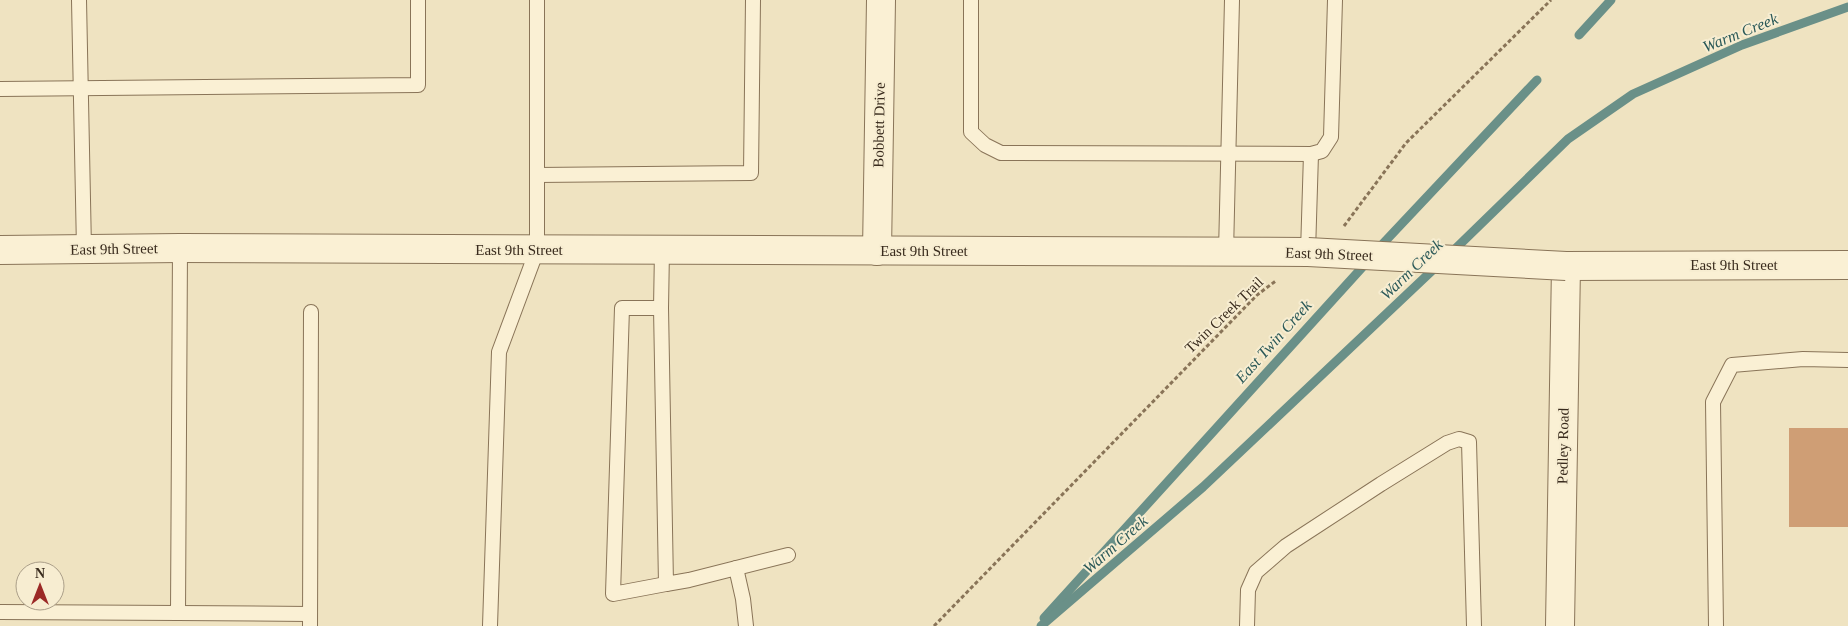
<svg xmlns="http://www.w3.org/2000/svg" width="1848" height="626" font-family="Georgia,serif">
	<style>
		.lines { fill: none; stroke-linecap: round; stroke-linejoin: round }
		.stream { stroke: #6a9088; stroke-width: 9 }
		.building { fill: #cf9e75 }
		.service-casing { stroke: #897458; stroke-width: 16 }
		.minor-casing { stroke: #897458; stroke-width: 30 }
		.tertiary-casing { stroke: #897458; stroke-width: 30 }
		.path { stroke: #897458; stroke-width: 3; stroke-dasharray: 4 2.5; stroke-linecap: butt }
		.service { stroke: #faf0d4; stroke-width: 14 }
		.minor { stroke: #faf0d4; stroke-width: 28 }
		.tertiary { stroke: #faf0d4; stroke-width: 28 }
		.tertiary-bridge-casing { stroke: #897458; stroke-width: 30; stroke-linecap: butt }
		.tertiary-bridge { stroke: #faf0d4; stroke-width: 28 }
		.labels { text-anchor: middle; stroke-width: 4; stroke-linejoin: round; paint-order: stroke }
		.street-label { font-size: 15px; fill: #392b1d; stroke: #f7edd1 }
		.water-label { font-size: 16px; font-style: italic; fill: #2b5958; stroke: #f7edd1 }
	</style>
	<rect width="100%" height="100%" fill="#efe3c1"/>
	<g class="lines">
		<g class="stream">
			<polyline points="1579,35 1611,0"/>
			<polyline points="1376,251 1537,80"/>
			<polyline points="1451,253 1568,139 1633,94 1742,45 1848,7"/>
			<polyline points="1044,618 1368,261"/>
			<polyline points="1041,626 1203,487 1438,265"/>
		</g>
	</g>
	<rect class="building" x="1789" y="428" width="59" height="99"/>
	<g class="lines">
		<g class="service-casing">
			<g id="service">
				<polyline points="79,0 84,249"/>
				<polyline points="971,0 971,132 985,145 1001,153 1311,154 1322,151 1331,137 1335,0"/>
				<polyline points="0,89 418,85 418,0"/>
				<polyline points="537,175 751,173 753,0"/>
				<polyline points="662,250 661,308 666,584 689,580 788,555"/>
				<polyline points="1226,252 1232,0"/>
				<polyline points="1308,252 1311,154"/>
				<polyline points="661,308 622,308 613,594 666,584"/>
				<polyline points="736,568 743,599 746,626"/>
				<polyline points="0,612 178,613 180,248"/>
				<polyline points="178,613 310,614"/>
				<polyline points="310,626 311,312"/>
				<polyline points="490,626 499,352 537,250 537,0"/>
				<polyline points="1247,626 1248,590 1256,572 1286,546 1381,484 1447,443 1459,439 1469,442 1474,626"/>
				<polyline points="1716,626 1713,402 1732,365 1803,359 1848,360"/>
			</g>
		</g>
		<g class="minor-casing">
			<g id="minor">
				<polyline points="877,251 881,0"/>
				<polyline points="1560,626 1566,266"/>
			</g>
		</g>
		<g class="tertiary-casing">
			<g id="tertiary">
				<polyline points="0,250 180,248 1308,252"/>
				<polyline points="1566,266 1848,265"/>
			</g>
		</g>
		<g class="path">
			<polyline points="1344,226 1406,143 1551,0"/>
			<polyline points="934,626 1257,295 1277,280"/>
		</g>
		<use href="#service" class="service"/>
		<use href="#minor" class="minor"/>
		<use href="#tertiary" class="tertiary"/>
		<g class="tertiary-bridge-casing">
			<polyline id="tertiary-bridge" points="1308,252 1566,266"/>
		</g>
		<use href="#tertiary-bridge" class="tertiary-bridge"/>
	</g>
	<g class="labels">
		<g class="street-label">
			<text transform="translate(879 125) rotate(-89)" y="5">Bobbett Drive</text>
			<text transform="translate(114 249) rotate(-1)" y="5">East 9th Street</text>
			<text x="519" y="255">East 9th Street</text>
			<text x="924" y="256">East 9th Street</text>
			<text transform="translate(1329 254) rotate(2)" y="5">East 9th Street</text>
			<text x="1734" y="270">East 9th Street</text>
			<text transform="translate(1224 315) rotate(-44)" y="5">Twin Creek Trail</text>
			<text transform="translate(1563 446) rotate(-89)" y="5">Pedley Road</text>
		</g>
		<g class="water-label">
			<text transform="translate(1740 32) rotate(-22)" y="6">Warm Creek</text>
			<text transform="translate(1411 269) rotate(-44)" y="6">Warm Creek</text>
			<text transform="translate(1273 341) rotate(-48)" y="6">East Twin Creek</text>
			<text transform="translate(1115 544) rotate(-41)" y="6">Warm Creek</text>
		</g>
	</g>
	<g transform="translate(40 586)"><circle r="24" fill="#f7edd1" stroke="#ab9f89"/>
	<path d="M0-4L9 19L0 12L-9 19Z" fill="#9b2926"/>
	<text y="-8" font-size="14" font-weight="bold" text-anchor="middle" fill="#392b1d">N</text>
	</g>
</svg>
